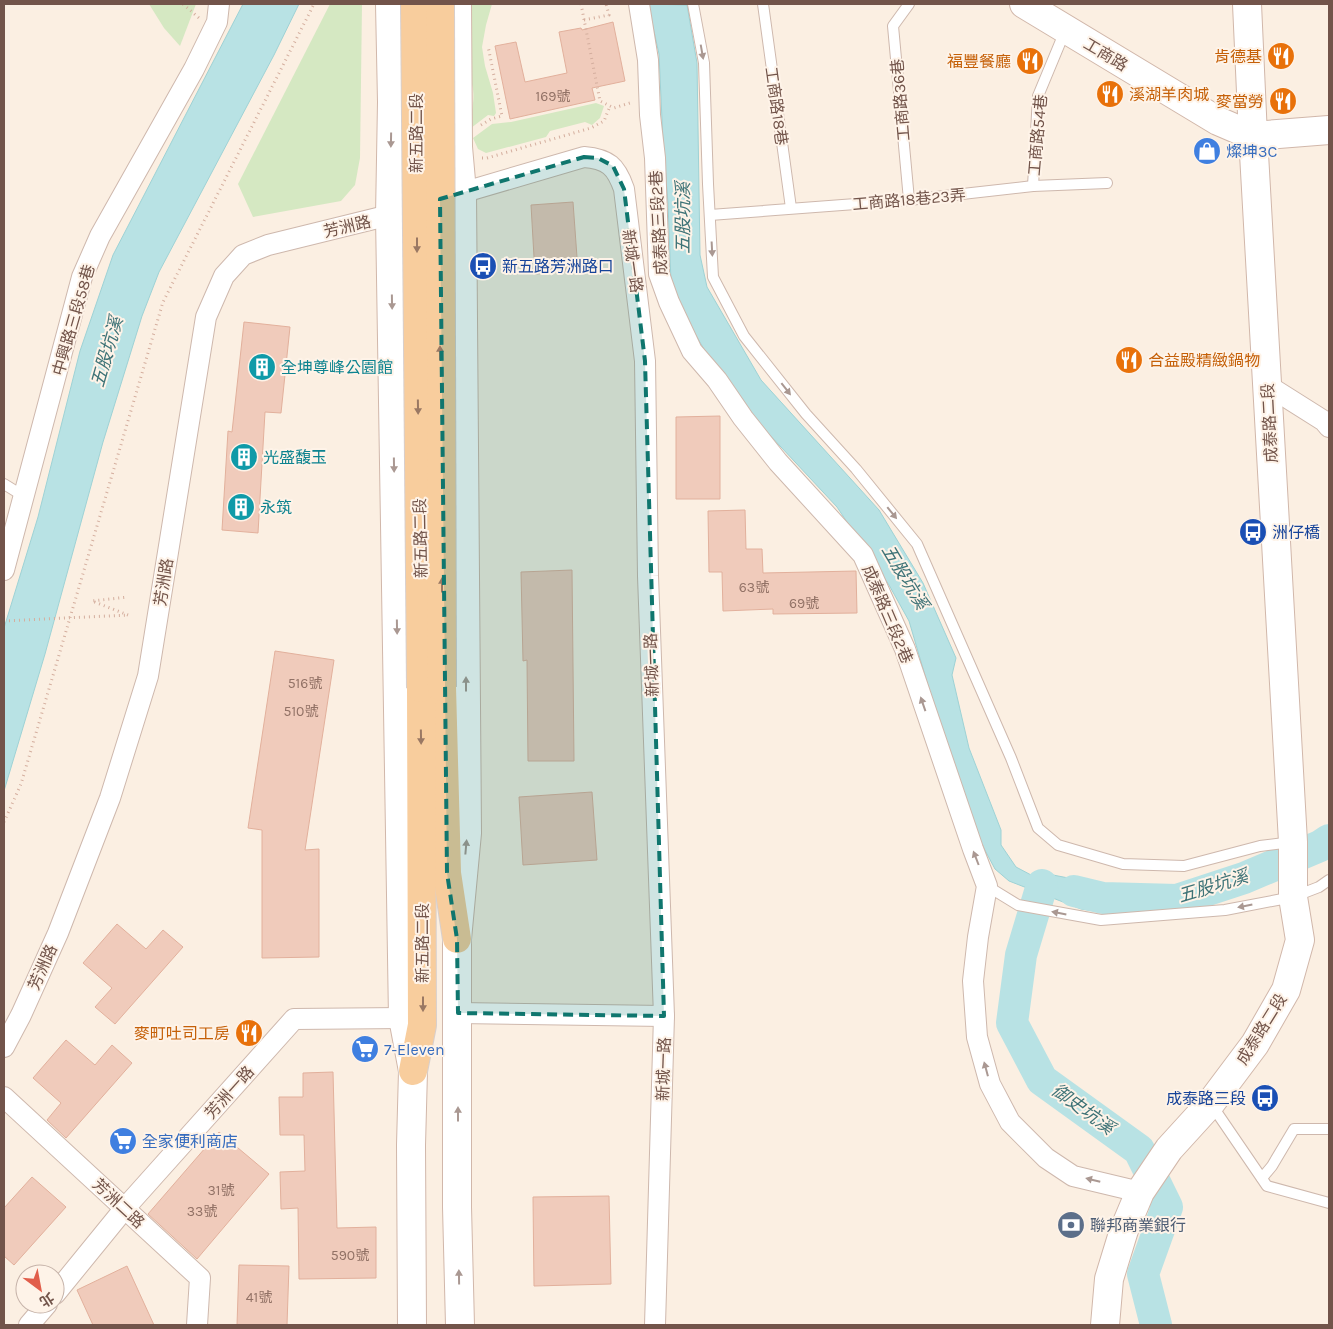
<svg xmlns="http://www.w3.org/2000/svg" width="1333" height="1329" font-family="Karla,'Noto Sans TC',sans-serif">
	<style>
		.green { fill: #d5e8c2 }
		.water { fill: #b8e2e4; stroke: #9ed2d5 }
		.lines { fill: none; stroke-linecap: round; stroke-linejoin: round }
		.river { stroke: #b8e2e4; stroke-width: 32 }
		.building { fill: #f0cbbb; stroke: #e2b09c }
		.lane-casing { stroke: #ceb8ad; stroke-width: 12 }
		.street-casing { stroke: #ceb8ad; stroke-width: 22 }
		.secondary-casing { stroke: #d1b7aa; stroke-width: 30 }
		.primary-casing { stroke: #d8cfcc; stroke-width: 30 }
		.path { stroke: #d4ae9e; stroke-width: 3; stroke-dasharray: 1 4; stroke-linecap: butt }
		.lane { stroke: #fff; stroke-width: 10 }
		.street { stroke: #fff; stroke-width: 20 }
		.secondary { stroke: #fff; stroke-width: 28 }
		.primary { stroke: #f8cd9d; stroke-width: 28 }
		.primary-bridge-casing { stroke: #d8cfcc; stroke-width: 30; stroke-linecap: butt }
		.path-bridge { stroke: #d4ae9e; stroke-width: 3; stroke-dasharray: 1 4; stroke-linecap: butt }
		.primary-bridge { stroke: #f8cd9d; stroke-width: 28 }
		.oneway { fill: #aa9892 }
		.oneway2 { fill: #9a7863 }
		.marked { fill: #0f766e; fill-opacity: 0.2; stroke: #0f766e; stroke-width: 4; stroke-dasharray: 10 6; stroke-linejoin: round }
		.labels { text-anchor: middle; stroke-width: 4; stroke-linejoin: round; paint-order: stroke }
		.number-label { font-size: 14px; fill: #927266 }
		.street-label { font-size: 16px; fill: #72544a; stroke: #fef3e8 }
		.food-label { font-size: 16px; fill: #c56008; stroke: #fef3e8; text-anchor: end }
		.shop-label { font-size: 16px; fill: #366cbe; stroke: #fef3e8; text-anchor: start }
		.transit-label { font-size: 16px; fill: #164399; stroke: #fef3e8; text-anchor: start }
		.culture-label { font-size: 16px; fill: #0d838f; stroke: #fef3e8; text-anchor: start }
		.service-label { font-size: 16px; fill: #4e5e75; stroke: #fef3e8; text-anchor: start }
		.water-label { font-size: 18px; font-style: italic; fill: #3e7377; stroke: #fef3e8 }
	</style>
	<rect width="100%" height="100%" fill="#fbefe2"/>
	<g class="green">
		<polygon points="149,4 196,4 180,46 164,28"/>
		<polygon points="330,4 362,4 360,158 355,185 341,201 253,217 238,184"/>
		<path d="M 470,4 L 492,4 L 486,25 L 482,47 L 485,66 L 493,93 L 496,113 L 494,116 L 488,115 L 471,128 C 470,111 477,99 471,81 Z"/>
		<polygon points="596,103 604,106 600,118 592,125 585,122 550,131 546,137 486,153 478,149 473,138 492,124 511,122"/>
	</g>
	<g class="water">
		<polygon points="243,4 299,4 274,55 159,272 142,316 103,442 45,654 4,791 4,628 38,517 80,351 113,255"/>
		<polygon points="648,4 687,5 697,63 700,255 707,287 761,380 879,510 923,583 956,658 952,675 969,748 1001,830 1001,845 1016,867 1033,876 1053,875 1120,888 1115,914 1081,909 1009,881 995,869 979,839 937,716 909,621 889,585 837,507 767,432 718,373 691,327 671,282 668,203 663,142 659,54"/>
	</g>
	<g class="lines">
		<g class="river">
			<polyline points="1042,885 1021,955 1012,1023 1042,1080 1139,1150 1167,1207 1143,1274 1156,1325"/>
			<polyline points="1074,891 1103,898 1177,900 1244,878 1320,846 1329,840"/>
		</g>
	</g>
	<g class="building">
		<polygon points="613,22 625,81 592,88 595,100 510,119 495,46 516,42 525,82 567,73 559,32 581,28 582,30"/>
		<polygon points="573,202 578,271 535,274 531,205"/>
		<polygon points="244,322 290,327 281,413 265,412 258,533 222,530 228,431 232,432"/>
		<polygon points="720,416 720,499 676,499 676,417"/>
		<polygon points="745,510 746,549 762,549 763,573 856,571 857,613 773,614 773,609 723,611 722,572 709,572 708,511"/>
		<polygon points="572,570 574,761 528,761 527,660 523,661 521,572"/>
		<polygon points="275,651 334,660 305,850 319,849 319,957 262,958 262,830 248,828"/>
		<polygon points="592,792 597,860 523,865 519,797"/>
		<polygon points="117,924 146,949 163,930 183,947 115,1024 95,1007 112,988 83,963"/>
		<polygon points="66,1040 95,1065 112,1045 132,1063 66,1138 47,1120 61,1103 33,1078"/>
		<polygon points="333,1072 337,1228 376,1227 376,1278 299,1279 298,1208 281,1209 280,1172 305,1171 304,1135 280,1135 279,1097 303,1097 303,1073"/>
		<polygon points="219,1132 269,1174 197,1259 148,1214"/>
		<polygon points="32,1177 66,1207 14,1265 4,1256 4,1208"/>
		<polygon points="609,1196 611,1284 534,1286 533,1197"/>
		<polygon points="239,1265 289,1266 287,1325 237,1325"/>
		<polygon points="127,1266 154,1325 93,1325 77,1290"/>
	</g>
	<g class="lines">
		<g class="lane-casing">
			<g id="lane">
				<polyline points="693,4 704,63 708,184 713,277 744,336 806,414 856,469 917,544 1011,758 1038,828 1058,845 1123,864 1184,866 1260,846 1292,842"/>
				<polyline points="763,4 791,208"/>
				<polyline points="1033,186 1038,96 1065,31"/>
				<polyline points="909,200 893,26 909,4"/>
				<polyline points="710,215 909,200 1033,186 1107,183"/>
				<polyline points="4,484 25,497"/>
				<polyline points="987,886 1018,905 1101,920 1225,910 1293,897 1319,887 1329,880"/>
				<polyline points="1211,1104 1267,1186 1329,1203"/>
				<polyline points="1262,1178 1272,1166 1294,1129 1329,1129"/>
			</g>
		</g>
		<g class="street-casing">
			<g id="street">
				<polyline points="639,4 648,60 650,115 655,158 659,274 669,302 692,351 717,380 743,418 778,462 863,555 905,649 973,849 987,886 978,937 973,981 977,1037 990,1084 1010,1122 1046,1158 1073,1176 1140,1192"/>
				<path d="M 451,196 L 584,157 C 608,159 616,166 624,189 L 645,361 L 648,576 L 664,1016 L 655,1325"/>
				<polyline points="1267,385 1324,421 1329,427"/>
				<polyline points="4,570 82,277 100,236 194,69 217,22 219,4"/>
				<polyline points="458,1013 664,1016"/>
				<polyline points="4,1047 21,1015 58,933 110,798 148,676 206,317 224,276 243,255 268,245 402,212"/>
				<polyline points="4,1097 200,1278 197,1325"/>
				<polyline points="55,1294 125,1208 294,1019 403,1018"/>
				<polyline points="29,1325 47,1304"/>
			</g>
		</g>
		<g class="secondary-casing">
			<g id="secondary">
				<polyline points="390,4 392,102 390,216 403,1018 413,1071 411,1145 412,1325"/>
				<polyline points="457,4 458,147 462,192 467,833 457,939 457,1207 460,1325"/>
				<polyline points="1024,4 1218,121 1253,136 1329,130"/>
				<polyline points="1105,1325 1109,1279 1124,1230 1140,1192 1169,1149 1210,1104 1255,1044 1286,990 1300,940 1293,897 1293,842 1253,136 1247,4"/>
			</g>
		</g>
		<g class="primary-casing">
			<g id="primary">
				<polyline points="442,687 447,873 457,939"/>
				<polyline points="413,1071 422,1025 421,688"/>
			</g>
		</g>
		<g class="path">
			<polyline points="183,4 199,18"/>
			<polyline points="581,4 600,101 614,108 633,102"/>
			<polyline points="584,20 609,15 606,4"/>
			<polyline points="481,125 491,119 502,116 488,46"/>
			<polyline points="482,158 487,158 591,128 604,121 610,106"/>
			<polyline points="128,615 92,601 128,597"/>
			<polyline points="4,822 21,784 163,302 314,4"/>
		</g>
		<use href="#lane" class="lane"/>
		<use href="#street" class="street"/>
		<use href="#secondary" class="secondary"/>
		<use href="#primary" class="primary"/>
		<g class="primary-bridge-casing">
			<g id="primary-bridge">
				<polyline points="415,4 421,688"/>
				<polyline points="440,4 442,687"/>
			</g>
		</g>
		<polyline class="path-bridge" points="4,621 128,615"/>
		<use href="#primary-bridge" class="primary-bridge"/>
	</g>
	<defs><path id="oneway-solid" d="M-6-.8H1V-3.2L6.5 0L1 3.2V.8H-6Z" transform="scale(1.25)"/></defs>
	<g class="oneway">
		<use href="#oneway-solid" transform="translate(702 52) rotate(80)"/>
		<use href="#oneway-solid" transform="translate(391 140) rotate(91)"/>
		<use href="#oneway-solid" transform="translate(712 249) rotate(87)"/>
		<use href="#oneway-solid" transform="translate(392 302) rotate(89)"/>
		<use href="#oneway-solid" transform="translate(786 389) rotate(52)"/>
		<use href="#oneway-solid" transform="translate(394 465) rotate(89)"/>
		<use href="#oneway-solid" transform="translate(892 513) rotate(51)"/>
		<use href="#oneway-solid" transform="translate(397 627) rotate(89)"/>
		<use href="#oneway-solid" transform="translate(466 684) rotate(-90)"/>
		<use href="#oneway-solid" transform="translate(923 704) rotate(-109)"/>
		<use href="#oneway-solid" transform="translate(466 847) rotate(-85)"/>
		<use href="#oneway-solid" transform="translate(976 858) rotate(-111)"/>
		<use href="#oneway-solid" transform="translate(1245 906) rotate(169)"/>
		<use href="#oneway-solid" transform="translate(1059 913) rotate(-169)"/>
		<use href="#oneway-solid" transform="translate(986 1069) rotate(-105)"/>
		<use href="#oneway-solid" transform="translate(458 1114) rotate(-90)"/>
		<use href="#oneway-solid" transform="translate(1093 1180) rotate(-166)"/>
		<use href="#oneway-solid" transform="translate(459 1277) rotate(-91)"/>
	</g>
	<g class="oneway2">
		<use href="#oneway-solid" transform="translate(417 245) rotate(90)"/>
		<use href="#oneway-solid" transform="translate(440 353) rotate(-90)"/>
		<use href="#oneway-solid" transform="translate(418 407) rotate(89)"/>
		<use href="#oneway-solid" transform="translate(442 585) rotate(-90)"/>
		<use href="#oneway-solid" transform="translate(421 737) rotate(89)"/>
		<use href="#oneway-solid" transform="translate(423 1004) rotate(90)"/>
	</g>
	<path class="marked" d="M 584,157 L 598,158 L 613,166 L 624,189 L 645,361 L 664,1016 L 458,1013 L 457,939 L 447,873 L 440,199 Z"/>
	<defs>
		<g id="restaurant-disc" transform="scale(1.4375)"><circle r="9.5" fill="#e8710a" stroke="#fef3e8"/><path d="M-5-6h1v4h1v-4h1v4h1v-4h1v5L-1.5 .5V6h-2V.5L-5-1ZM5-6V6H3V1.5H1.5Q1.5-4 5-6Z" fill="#fff"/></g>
		<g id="shop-disc" transform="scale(1.4375)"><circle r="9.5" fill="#3f7fe0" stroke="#fef3e8"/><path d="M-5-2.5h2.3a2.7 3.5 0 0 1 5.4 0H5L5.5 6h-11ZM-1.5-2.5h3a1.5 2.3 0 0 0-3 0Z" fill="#fff"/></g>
		<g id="bus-disc" transform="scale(1.4375)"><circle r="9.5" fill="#1a4fb4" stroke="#fef3e8"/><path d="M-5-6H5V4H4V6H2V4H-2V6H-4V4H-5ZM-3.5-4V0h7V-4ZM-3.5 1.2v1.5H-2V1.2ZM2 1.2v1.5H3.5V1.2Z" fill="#fff"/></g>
		<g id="building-disc" transform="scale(1.4375)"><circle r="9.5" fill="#0f9aa8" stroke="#fef3e8"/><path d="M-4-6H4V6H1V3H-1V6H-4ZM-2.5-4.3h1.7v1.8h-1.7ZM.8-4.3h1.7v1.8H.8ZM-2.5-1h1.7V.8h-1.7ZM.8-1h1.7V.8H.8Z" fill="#fff"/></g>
		<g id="supermarket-disc" transform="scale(1.4375)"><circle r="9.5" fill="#3f7fe0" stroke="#fef3e8"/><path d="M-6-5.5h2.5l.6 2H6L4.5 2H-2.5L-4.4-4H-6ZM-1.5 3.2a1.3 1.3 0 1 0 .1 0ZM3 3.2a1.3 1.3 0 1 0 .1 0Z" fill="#fff"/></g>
		<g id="bank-disc" transform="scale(1.4375)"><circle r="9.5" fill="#5c6f8a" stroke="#fef3e8"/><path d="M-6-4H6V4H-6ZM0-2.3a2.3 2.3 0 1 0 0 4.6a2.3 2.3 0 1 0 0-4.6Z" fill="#fff"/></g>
	</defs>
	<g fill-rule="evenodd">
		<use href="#restaurant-disc" x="1281" y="56"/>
		<use href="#restaurant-disc" x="1030" y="61"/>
		<use href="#restaurant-disc" x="1110" y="94"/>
		<use href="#restaurant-disc" x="1283" y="101"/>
		<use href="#shop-disc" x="1207" y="151"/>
		<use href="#bus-disc" x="483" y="266"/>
		<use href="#restaurant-disc" x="1129" y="360"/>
		<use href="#building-disc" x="262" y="367"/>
		<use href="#building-disc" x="244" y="457"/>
		<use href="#building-disc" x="241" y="507"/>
		<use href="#bus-disc" x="1253" y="532"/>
		<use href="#restaurant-disc" x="249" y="1033"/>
		<use href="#supermarket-disc" x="365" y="1049"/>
		<use href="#bus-disc" x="1265" y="1098"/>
		<use href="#supermarket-disc" x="123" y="1141"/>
		<use href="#bank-disc" x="1071" y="1225"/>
	</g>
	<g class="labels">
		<g class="number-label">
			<text x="553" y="101">169號</text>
			<text x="754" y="592">63號</text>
			<text x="804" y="608">69號</text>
			<text x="305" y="688">516號</text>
			<text x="301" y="716">510號</text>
			<text x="221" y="1195">31號</text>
			<text x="202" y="1216">33號</text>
			<text x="350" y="1260">590號</text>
			<text x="259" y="1302">41號</text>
		</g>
		<g class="street-label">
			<text transform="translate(1106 54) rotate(31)" y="6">工商路</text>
			<text transform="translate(900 100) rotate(-95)" y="6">工商路36巷</text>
			<text transform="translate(777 106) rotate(82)" y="6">工商路18巷</text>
			<text transform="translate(416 133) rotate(-90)" y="6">新五路二段</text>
			<text transform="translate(1037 135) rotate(-85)" y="6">工商路54巷</text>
			<text transform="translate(909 199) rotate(-5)" y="6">工商路18巷23弄</text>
			<text transform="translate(658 223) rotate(-93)" y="6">成泰路三段2巷</text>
			<text transform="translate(347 226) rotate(-13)" y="6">芳洲路</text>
			<text transform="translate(633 261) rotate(82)" y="6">新城一路</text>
			<text transform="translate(73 320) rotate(-74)" y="6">中興路三段58巷</text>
			<text transform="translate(1269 423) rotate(-93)" y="6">成泰路二段</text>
			<text transform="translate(420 538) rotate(-91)" y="6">新五路二段</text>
			<text transform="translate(163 582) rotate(-81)" y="6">芳洲路</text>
			<text transform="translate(888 614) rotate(67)" y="6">成泰路三段2巷</text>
			<text transform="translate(651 665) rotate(-92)" y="6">新城一路</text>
			<text transform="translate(422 943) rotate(-90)" y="6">新五路二段</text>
			<text transform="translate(42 967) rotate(-66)" y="6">芳洲路</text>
			<text transform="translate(1261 1029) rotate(-58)" y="6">成泰路二段</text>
			<text transform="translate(663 1069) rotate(-88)" y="6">新城一路</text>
			<text transform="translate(229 1092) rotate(-48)" y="6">芳洲一路</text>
			<text transform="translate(119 1203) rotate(43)" y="6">芳洲二路</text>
		</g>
		<g class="food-label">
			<text x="1262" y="62">肯德基</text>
			<text x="1011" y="67">福豐餐廳</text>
			<text x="1129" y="100" text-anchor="start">溪湖羊肉城</text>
			<text x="1264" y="107">麥當勞</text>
			<text x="1148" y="366" text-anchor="start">合益殿精緻鍋物</text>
			<text x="230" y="1039">麥町吐司工房</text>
		</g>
		<g class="shop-label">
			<text x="1226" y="157">燦坤3C</text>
			<text x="384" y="1055">7-Eleven</text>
			<text x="142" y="1147">全家便利商店</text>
		</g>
		<g class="transit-label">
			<text x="502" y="272">新五路芳洲路口</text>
			<text x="1272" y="538">洲仔橋</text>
			<text x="1246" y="1104" text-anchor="end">成泰路三段</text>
		</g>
		<g class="culture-label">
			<text x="281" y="373">全坤尊峰公園館</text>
			<text x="263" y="463">光盛馥玉</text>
			<text x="260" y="513">永筑</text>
		</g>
		<g class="service-label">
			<text x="1090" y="1231">聯邦商業銀行</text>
		</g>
		<g class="water-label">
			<text transform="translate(683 218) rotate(-90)" y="6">五股坑溪</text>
			<text transform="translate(107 352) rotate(-74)" y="6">五股坑溪</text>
			<text transform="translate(905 577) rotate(59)" y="6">五股坑溪</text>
			<text transform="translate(1213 886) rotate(-17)" y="6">五股坑溪</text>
			<text transform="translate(1083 1109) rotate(36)" y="6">御史坑溪</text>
		</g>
	</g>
	<rect width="1333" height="1329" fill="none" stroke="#72544a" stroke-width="10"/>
	<g transform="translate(40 1289) rotate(148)"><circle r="24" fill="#fef3e8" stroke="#c6b3a9"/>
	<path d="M0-4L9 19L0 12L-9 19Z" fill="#e15e4b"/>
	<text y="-8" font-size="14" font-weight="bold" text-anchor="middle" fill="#72544a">北</text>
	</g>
</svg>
